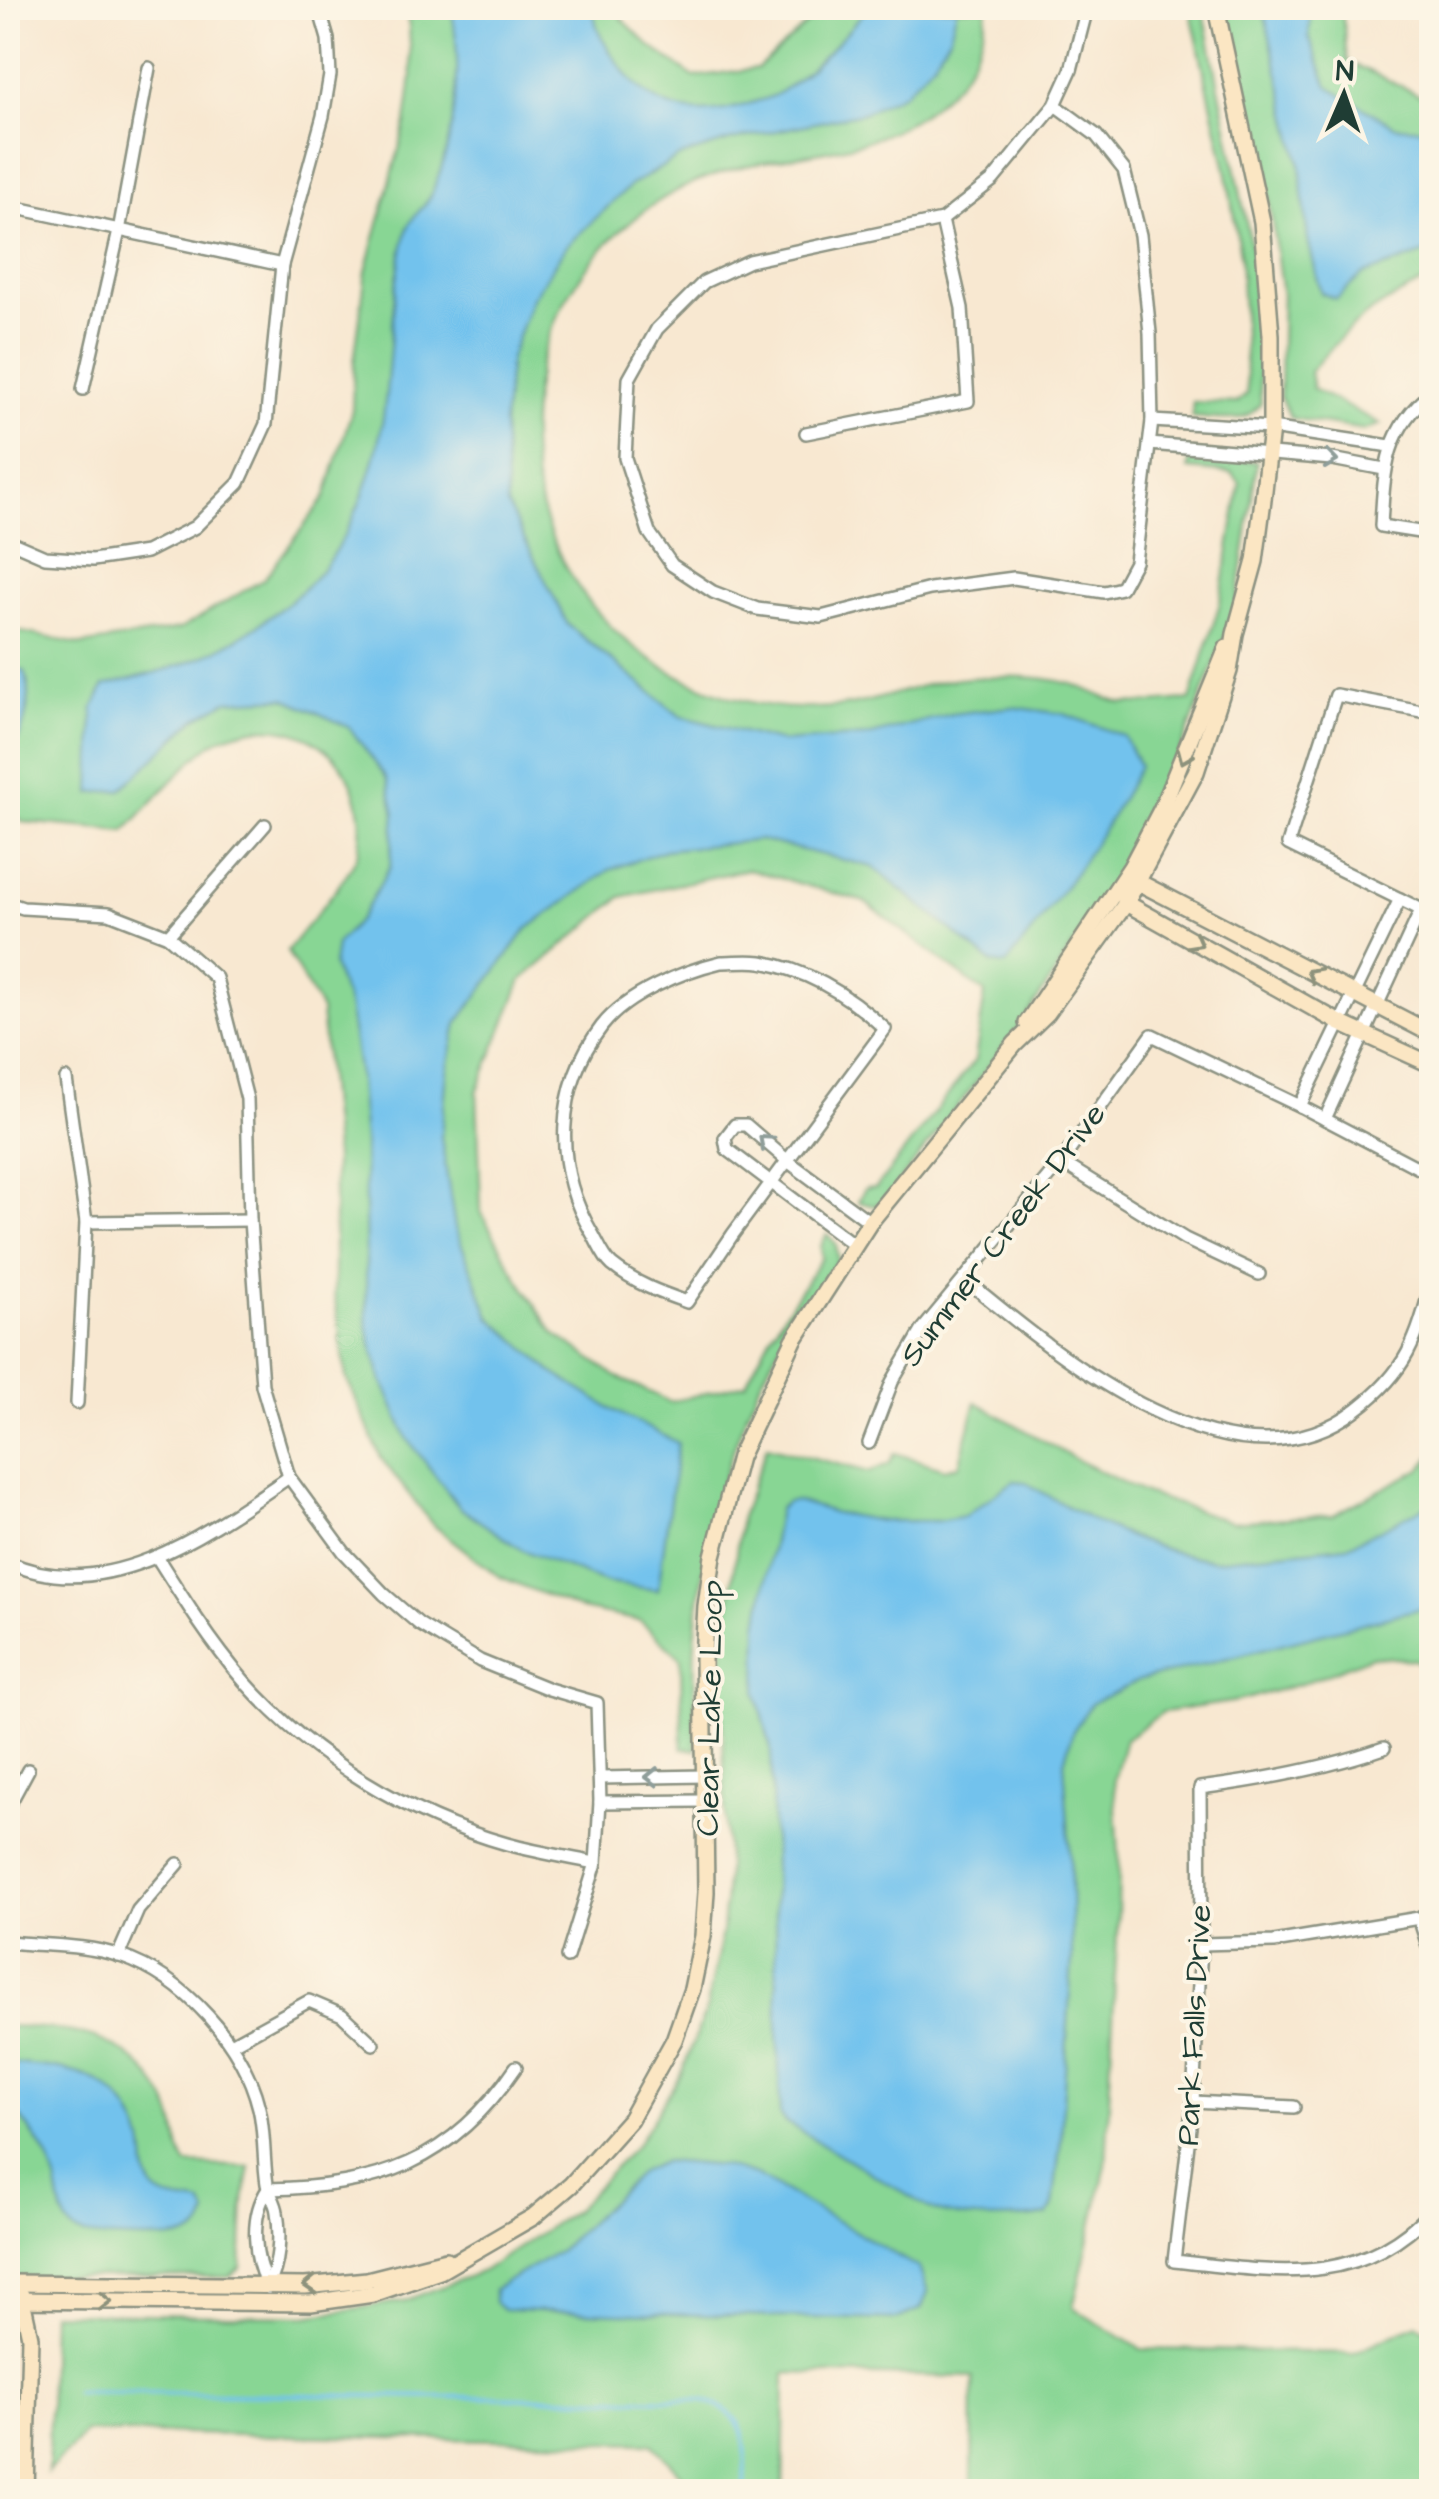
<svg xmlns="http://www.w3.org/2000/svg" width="1439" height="2499" font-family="'Architects Daughter',sans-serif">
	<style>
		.green { fill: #88d694; stroke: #548a64; stroke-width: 2.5 }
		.water { fill: #72c2ed; stroke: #488090; stroke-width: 2.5 }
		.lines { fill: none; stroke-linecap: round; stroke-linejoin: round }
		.stream { stroke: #72c2ed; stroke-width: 4 }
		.street-casing { stroke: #8c9282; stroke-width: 16 }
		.secondary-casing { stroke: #8c9282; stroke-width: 20 }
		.street { stroke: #fff; stroke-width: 11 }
		.secondary { stroke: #fbe6c3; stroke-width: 15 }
		.oneway { stroke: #8f9e9a }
		.oneway2 { stroke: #8d927c }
		.labels { text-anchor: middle; stroke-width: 8; stroke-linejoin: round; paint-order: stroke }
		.street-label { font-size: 32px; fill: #1f3d34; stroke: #fcf5e5 }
	</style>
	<rect width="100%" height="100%" fill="#fcf5e5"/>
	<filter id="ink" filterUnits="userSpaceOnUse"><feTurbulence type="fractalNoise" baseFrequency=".01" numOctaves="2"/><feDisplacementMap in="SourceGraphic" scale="20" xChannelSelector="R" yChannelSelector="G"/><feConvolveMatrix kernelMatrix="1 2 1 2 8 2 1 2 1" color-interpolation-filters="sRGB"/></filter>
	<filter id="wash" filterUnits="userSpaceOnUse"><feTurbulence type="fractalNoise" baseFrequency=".0048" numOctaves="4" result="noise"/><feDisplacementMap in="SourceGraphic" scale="40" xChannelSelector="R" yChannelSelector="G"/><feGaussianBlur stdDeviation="2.25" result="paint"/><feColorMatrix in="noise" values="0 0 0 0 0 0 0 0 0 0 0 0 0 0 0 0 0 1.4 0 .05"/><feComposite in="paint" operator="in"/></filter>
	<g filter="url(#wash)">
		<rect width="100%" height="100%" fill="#f8e8d1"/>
		<g class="green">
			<path d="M 405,8 L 622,8 L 621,18 L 651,47 L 694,77 L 758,68 L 825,8 L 987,8 C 984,38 972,67 951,89 C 880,162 801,146 714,175 C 621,206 553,289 536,384 C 524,453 538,528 578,587 C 634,669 734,716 833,707 C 871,704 907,688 944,681 C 963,678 985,677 1004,677 C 1025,676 1052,679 1072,684 C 1088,689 1105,700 1122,703 C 1143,705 1168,701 1190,700 L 1220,603 L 1240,483 L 1232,473 L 1188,469 L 1190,456 L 1257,462 L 1236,609 L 1177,759 L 1124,868 L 1023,1022 L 885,1200 L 874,1206 L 858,1202 L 865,1189 L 876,1188 L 975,1060 L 985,993 L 865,902 L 748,869 L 621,897 L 522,980 L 477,1092 L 481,1212 L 517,1277 L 554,1333 L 615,1376 L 670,1402 L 746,1383 L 773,1331 L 822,1258 L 821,1246 L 827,1234 L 836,1244 L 838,1260 C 821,1285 801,1310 785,1336 C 731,1429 703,1535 695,1642 C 693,1678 696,1714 696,1750 L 682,1748 L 681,1658 L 640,1621 L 577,1608 L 498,1576 L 432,1524 L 381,1458 L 346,1377 L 334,1293 L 334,1149 L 321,1010 L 287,951 C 302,931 354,872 358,852 C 376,765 298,701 218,740 C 196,751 145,811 125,831 L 24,822 L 8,811 L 8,629 L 82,645 L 180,629 L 264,579 L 325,498 L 352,410 L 354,362 L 366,271 L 406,123 L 412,76 L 409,26 Z"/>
			<path d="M 1190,8 L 1203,8 L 1252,250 L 1261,403 C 1245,427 1217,418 1192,417 L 1193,402 L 1237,403 L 1247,394 L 1240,254 L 1227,174 Z"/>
			<path d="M 1226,8 L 1342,8 L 1347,61 L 1422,96 L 1431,95 L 1431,279 C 1371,307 1353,321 1310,372 L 1313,389 L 1381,424 L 1365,430 L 1291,418 L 1280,397 L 1282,294 L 1268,192 Z"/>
			<polygon points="976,1402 1075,1459 1147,1494 1232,1522 1333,1515 1422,1468 1431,1457 1431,1671 1415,1660 1372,1656 1301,1684 1238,1701 1163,1712 1125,1739 1114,1779 1119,1856 1118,1912 1106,2165 1073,2308 1141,2349 1353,2353 1417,2324 1431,2334 1431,2491 972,2491 973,2377 785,2373 783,2491 696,2491 652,2443 85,2432 48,2472 51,2313 306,2316 404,2301 483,2271 576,2209 638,2143 682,2072 707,2007 722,1933 727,1866 721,1663 741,1517 767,1446 869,1472 889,1464 895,1453 945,1469 959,1465"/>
			<path d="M 8,2026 C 80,2028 139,2038 171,2111 C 179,2129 176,2149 186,2164 L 250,2167 L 244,2200 L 241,2268 L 230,2277 L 8,2277 Z"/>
		</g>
		<g class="water">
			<path d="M 451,8 L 594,8 C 593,32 613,56 627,75 C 659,115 704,119 751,103 C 760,100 771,98 779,93 C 809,73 845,36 867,8 L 957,8 L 950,35 L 933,63 L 904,93 L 863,113 L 732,140 L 681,156 L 631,185 L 567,245 L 532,298 L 510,358 L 503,424 L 507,505 L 568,625 L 680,716 L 782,742 L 868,736 L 951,714 L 1012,707 L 1064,714 L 1124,736 L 1139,766 C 1104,837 1054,903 1006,965 L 992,963 L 873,867 L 761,840 L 665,850 L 609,870 L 526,930 L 457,1024 L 447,1072 L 441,1137 L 455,1228 L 490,1317 L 552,1372 L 611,1409 L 678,1443 L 658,1590 L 607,1583 L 522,1550 L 460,1508 L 407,1438 L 380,1375 L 367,1327 L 364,1141 L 358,1069 L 348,1004 L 333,966 L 336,944 L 360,919 L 390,867 L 395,814 L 387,779 L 349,727 L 285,698 L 227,701 L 195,719 L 121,790 L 91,793 L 93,709 L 104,686 C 133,678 163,672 191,661 C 236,645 303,598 330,559 C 358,517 375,467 383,418 C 392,356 390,291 407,230 C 411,216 426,207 432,193 C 456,136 464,68 451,8 Z"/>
			<polygon points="1263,8 1310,8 1309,37 1328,86 1396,127 1431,129 1431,251 1362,275 1336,299 1321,293 1308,240 1300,164"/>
			<path d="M 8,667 L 25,671 C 32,694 27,718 18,739 L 8,742 Z"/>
			<path d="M 1014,1481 L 1025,1482 C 1082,1517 1146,1551 1214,1560 L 1347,1546 L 1431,1504 L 1431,1603 L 1426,1607 L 1138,1681 L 1091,1704 L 1073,1731 L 1064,1762 L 1071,1872 L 1072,1958 L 1061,2139 L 1053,2205 L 1048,2215 C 1016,2220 956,2222 927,2207 L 786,2122 L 780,2114 L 771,1749 L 757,1692 L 758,1623 L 779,1509 L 787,1502 L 797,1501 L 836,1513 L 881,1521 L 938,1521 L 964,1516 Z"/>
			<path d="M 8,2063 C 70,2068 123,2073 143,2142 C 147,2156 143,2174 152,2187 C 164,2203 185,2199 202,2204 L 207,2213 C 205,2224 200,2232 189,2236 C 174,2241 85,2240 74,2231 C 60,2221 60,2196 56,2181 C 46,2143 28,2132 10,2101 C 4,2093 7,2074 8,2063 Z"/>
			<polygon points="664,2161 724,2166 756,2175 919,2268 928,2292 921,2309 894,2320 503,2310 494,2303 494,2289 560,2250 641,2172"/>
		</g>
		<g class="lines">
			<path class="stream" d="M 75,2392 L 703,2400 C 754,2417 745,2445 745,2492"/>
		</g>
	</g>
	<g filter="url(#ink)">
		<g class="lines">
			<g class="street-casing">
				<g id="street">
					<polyline points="1055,105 1096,135 1124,170 1140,235 1150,333 1152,421 1135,562 1121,588 1104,592 1014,578 930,589 821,617 757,609 713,592 672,565 649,532 625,458 629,379 657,329 704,282 749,261 942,220 993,180 1055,105 1071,70 1087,8"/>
					<polyline points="8,206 282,265"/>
					<polyline points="83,389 119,231 149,68"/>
					<path d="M 1432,392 C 1385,429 1384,471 1381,526 L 1432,534"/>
					<polyline points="1152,421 1271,428 1390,446"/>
					<polyline points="806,433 968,401 962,308 942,220"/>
					<polyline points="1149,444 1332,459 1384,469"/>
					<polyline points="8,541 45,557 93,560 146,552 195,527 239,483 266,424 282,265 323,116 330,75 328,39 319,8"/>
					<polyline points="1432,713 1336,695 1288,844 1432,915"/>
					<polyline points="8,903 23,908 109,913 168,936 216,978 247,1099 250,1220 262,1385 289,1477 344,1552 384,1594 419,1624 480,1661 549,1689 597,1703 600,1802 596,1863 567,1957"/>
					<polyline points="168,936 265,825"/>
					<path d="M 721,962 C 734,962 749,960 761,962 C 809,970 851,997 885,1029 L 733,1234 L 687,1302 C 661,1293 634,1283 612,1265 C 603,1257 598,1243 592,1233 C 553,1168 555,1087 602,1026 C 627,994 683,971 721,962 Z"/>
					<polyline points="66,1079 86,1222 77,1403"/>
					<polyline points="1300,1106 1400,899"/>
					<polyline points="1325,1119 1421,910"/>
					<polyline points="1061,1162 1185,1239 1259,1274"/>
					<polyline points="86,1222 250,1220"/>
					<polyline points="854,1245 727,1149 725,1138 735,1125 746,1125 789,1162 870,1222"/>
					<path d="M 966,1280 C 1060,1358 1235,1504 1357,1409 C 1407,1371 1417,1340 1432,1281"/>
					<polyline points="869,1443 892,1382 923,1329 1061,1162 1152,1035 1300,1106 1432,1175"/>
					<path d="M 157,1557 C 184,1600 211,1643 244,1681 C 312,1758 408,1816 507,1844 C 536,1852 566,1857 596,1863"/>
					<path d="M 8,1562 C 106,1608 211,1530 289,1477"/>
					<path d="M 1384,1748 C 1324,1769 1262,1780 1200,1788 L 1201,1944 L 1193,2102 L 1174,2261 C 1270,2271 1358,2291 1432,2210"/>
					<polyline points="600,1778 704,1776"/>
					<polyline points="600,1802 704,1801"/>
					<polyline points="8,1807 28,1770"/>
					<path d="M 8,1942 C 45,1946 84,1944 120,1956 C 185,1978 243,2043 259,2108 C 265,2133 263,2159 267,2184 C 269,2194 276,2202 277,2212 C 281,2236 279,2266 268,2286"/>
					<polyline points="1201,1944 1274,1942 1419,1918 1432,1958"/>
					<polyline points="118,1956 138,1910 178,1864"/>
					<polyline points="231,2044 309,2001 342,2015 373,2044"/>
					<polyline points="1193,2102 1294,2107"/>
					<path d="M 268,2189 C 379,2187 452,2162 516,2067"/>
					<path d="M 268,2288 C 254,2259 249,2217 268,2189"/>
				</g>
			</g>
			<g class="secondary-casing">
				<g id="secondary">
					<polyline points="1027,1023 1131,867 1161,810 1227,648"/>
					<polyline points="1432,1034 1138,882 1120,886 1126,903 1340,1023 1432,1065"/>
					<polyline points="8,2283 305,2286 367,2280 446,2260"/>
					<polyline points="21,2295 30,2337 26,2492"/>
					<polyline points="8,2300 311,2303 373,2294 440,2271 533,2217 571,2185 630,2119 674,2040 692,1989 703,1936 706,1892 703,1657 706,1606 713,1556 739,1457 794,1340 870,1222 1015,1044 1047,1013 1126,903 1196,772 1229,671 1235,634 1255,561 1263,500 1271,428 1271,335 1262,222 1216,8"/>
				</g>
			</g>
			<use href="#street" class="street"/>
			<use href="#secondary" class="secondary"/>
		</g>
		<defs><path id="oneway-chevron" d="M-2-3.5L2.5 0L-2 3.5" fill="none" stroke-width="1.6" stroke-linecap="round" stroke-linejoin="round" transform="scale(2.5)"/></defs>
		<g class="oneway">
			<use href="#oneway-chevron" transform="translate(1331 460) rotate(8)"/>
			<use href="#oneway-chevron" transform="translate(765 1141) rotate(-139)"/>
			<use href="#oneway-chevron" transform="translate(652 1777) rotate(179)"/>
		</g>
		<g class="oneway2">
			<use href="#oneway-chevron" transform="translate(1184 757) rotate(113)"/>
			<use href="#oneway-chevron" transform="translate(1196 942) rotate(29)"/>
			<use href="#oneway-chevron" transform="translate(1313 974) rotate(-152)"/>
			<use href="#oneway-chevron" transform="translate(310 2285) rotate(177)"/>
			<use href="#oneway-chevron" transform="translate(105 2301)"/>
		</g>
	</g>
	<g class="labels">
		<g class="street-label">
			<text transform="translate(1002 1234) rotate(-53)" y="11">Summer Creek Drive</text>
			<text transform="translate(709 1708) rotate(-89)" y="11">Clear Lake Loop</text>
			<text transform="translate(1193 2025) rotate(-87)" y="11">Park Falls Drive</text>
		</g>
	</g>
	<rect width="1439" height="2499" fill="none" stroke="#fcf5e5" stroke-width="40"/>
	<g transform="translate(1344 95) rotate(2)" stroke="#fcf5e5" stroke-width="8" paint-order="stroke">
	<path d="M0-8L18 38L0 25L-18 38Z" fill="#1f3d34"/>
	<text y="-15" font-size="28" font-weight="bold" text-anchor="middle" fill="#1f3d34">N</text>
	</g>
</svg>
